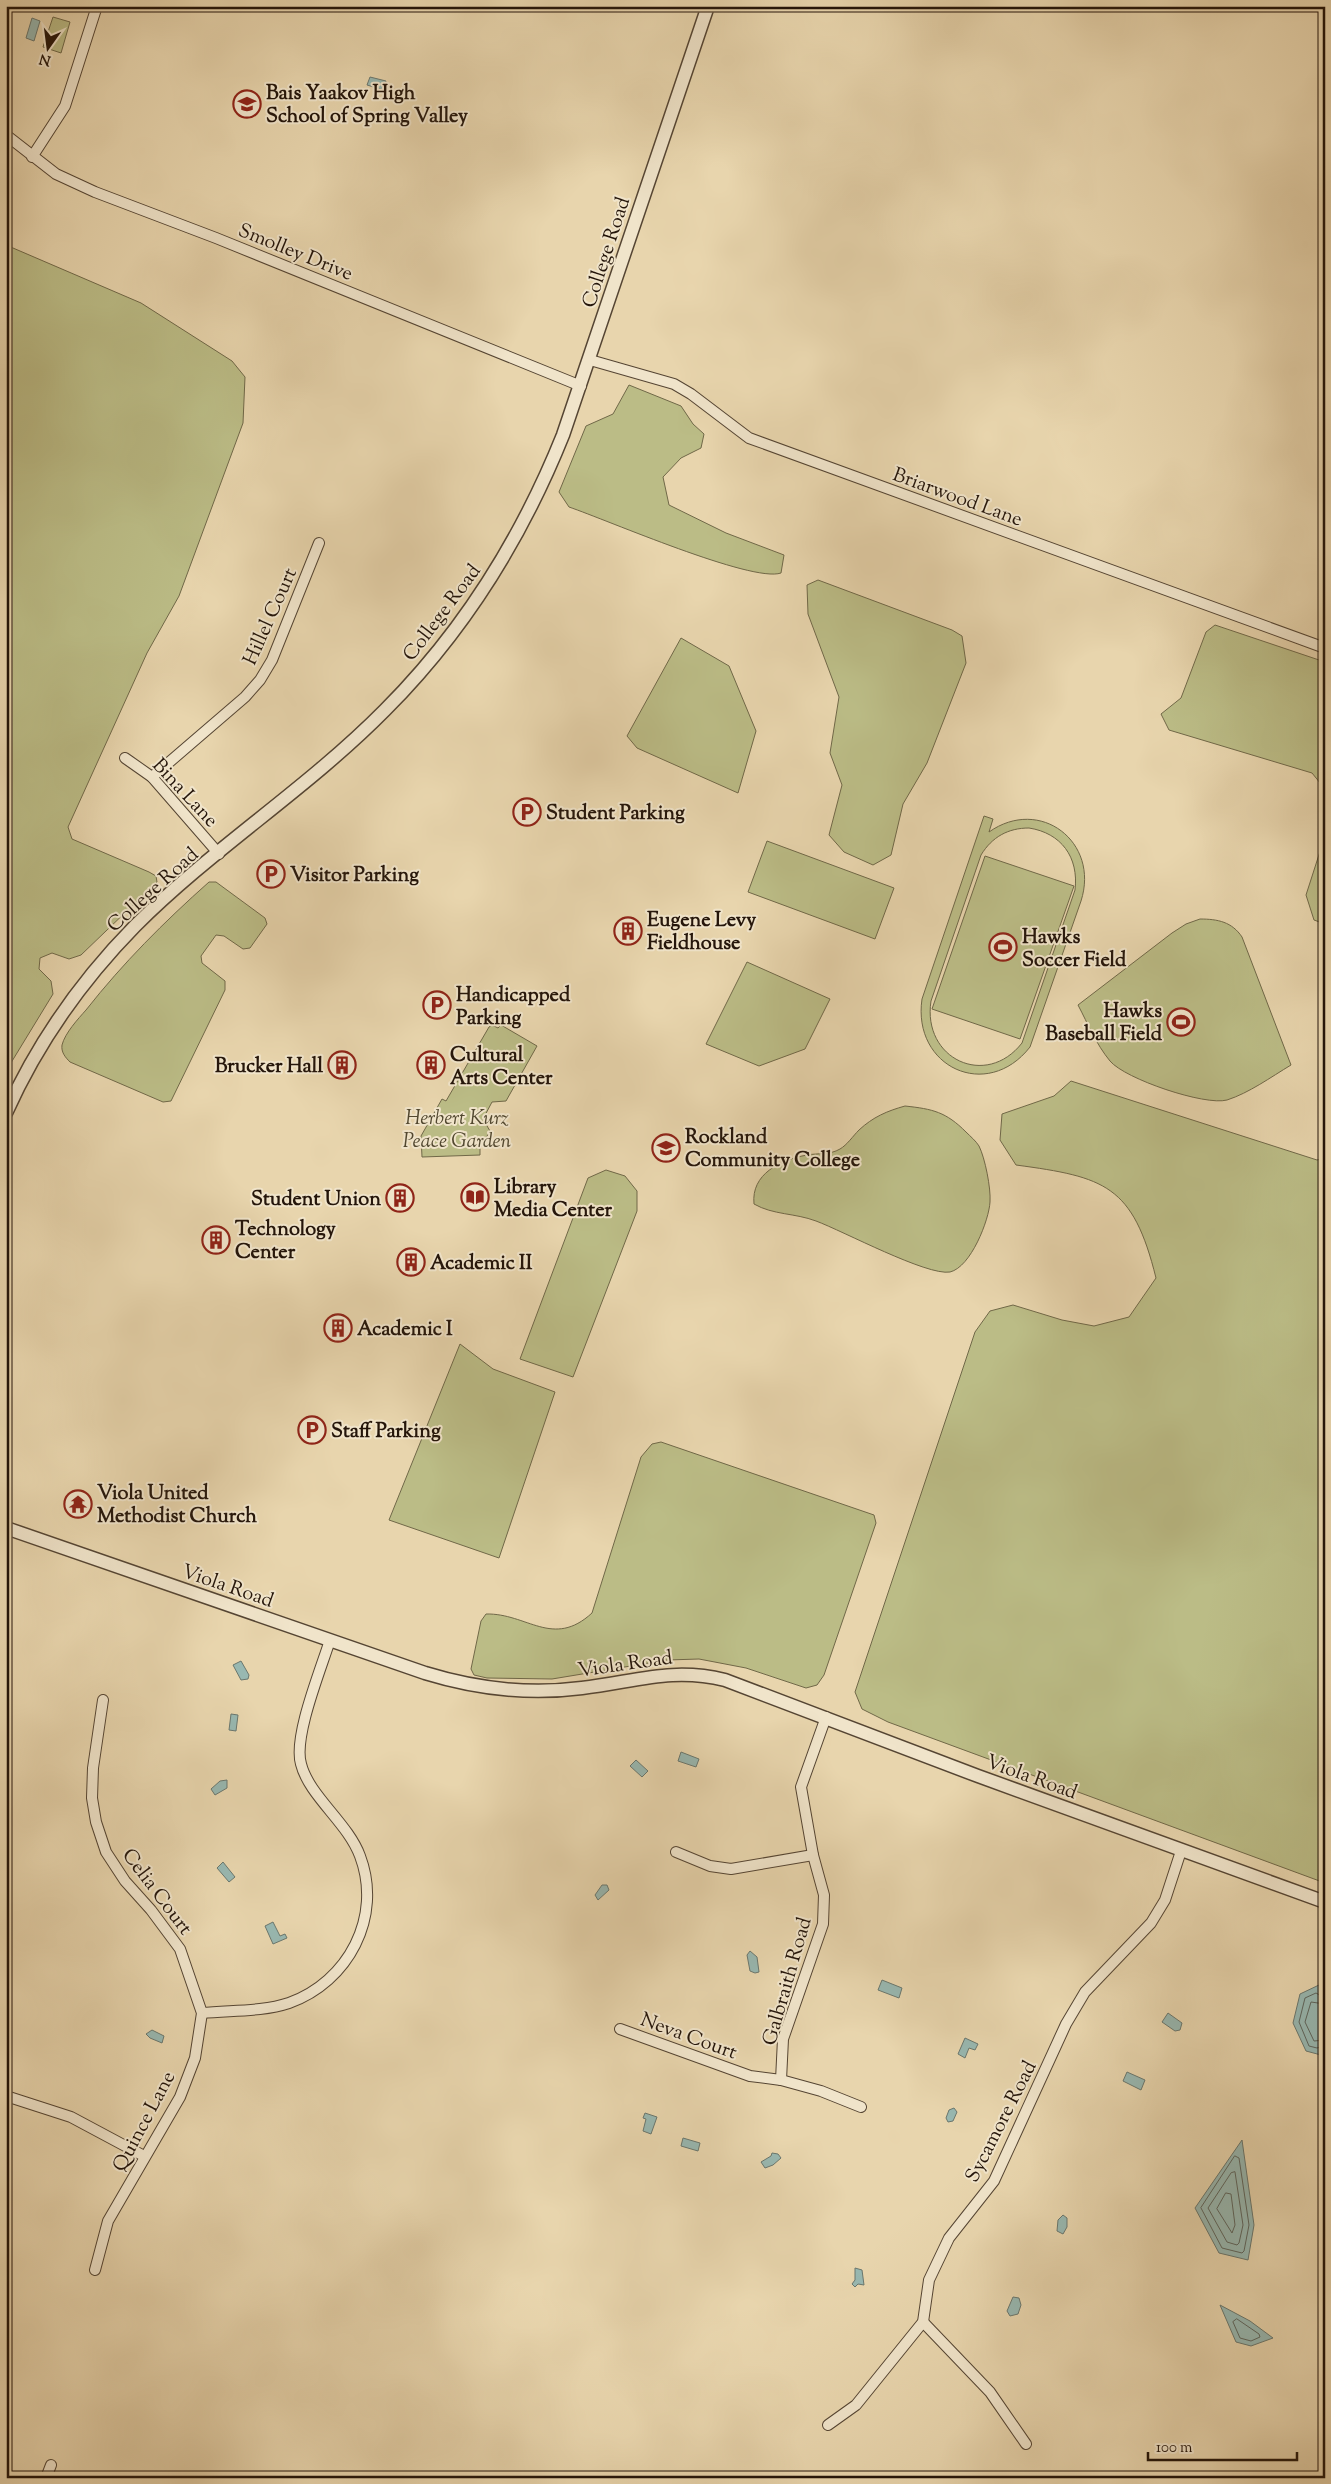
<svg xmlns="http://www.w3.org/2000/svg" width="1331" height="2484" font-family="'Sorts Mill Goudy',serif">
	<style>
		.green { fill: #bbbc86; stroke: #706848; fill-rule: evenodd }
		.water { fill: #98b8b1; stroke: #6a776e }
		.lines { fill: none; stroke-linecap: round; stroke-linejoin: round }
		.shore { stroke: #5e665e; stroke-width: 1 }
		.minor-casing { stroke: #554533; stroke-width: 12 }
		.tertiary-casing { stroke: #554533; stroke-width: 15 }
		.minor { stroke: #f0e4ca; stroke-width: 10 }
		.tertiary { stroke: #f0e4ca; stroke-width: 12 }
		.labels { text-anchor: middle; stroke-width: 4; stroke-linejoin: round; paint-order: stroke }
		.poi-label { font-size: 20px; font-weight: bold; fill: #24150a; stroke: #f0e4ca; text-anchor: start }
		.street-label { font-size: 20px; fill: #24150a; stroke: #f0e4ca }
		.park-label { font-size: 20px; font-style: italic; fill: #51472f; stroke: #f0e4ca }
	</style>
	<rect width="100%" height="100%" fill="#e8d5ad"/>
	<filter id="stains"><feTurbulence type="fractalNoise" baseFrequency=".004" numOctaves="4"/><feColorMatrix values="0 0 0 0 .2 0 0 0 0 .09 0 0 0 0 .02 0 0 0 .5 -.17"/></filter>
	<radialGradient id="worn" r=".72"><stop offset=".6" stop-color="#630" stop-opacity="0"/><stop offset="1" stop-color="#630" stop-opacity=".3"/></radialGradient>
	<g class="green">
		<polygon points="53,17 70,22 61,53 43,47"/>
		<polygon points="6,245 141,303 232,361 245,377 243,423 179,596 147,653 68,827 72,839 149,872 156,876 157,882 81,955 69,959 52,953 40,958 39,969 51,981 53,994 6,1071"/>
		<path d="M 629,385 L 681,406 L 693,424 L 704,434 L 701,448 L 681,458 L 663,477 L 669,505 L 726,533 L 784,555 L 781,573 C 752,583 607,520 569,507 L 559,492 L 586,426 L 613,414 Z"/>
		<polygon points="818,580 952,630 962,636 966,663 927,763 903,804 891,855 873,865 844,852 829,835 842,785 830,753 839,697 808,614 807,585"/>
		<polygon points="1215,625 1325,662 1325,789 1312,773 1169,730 1161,714 1181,698 1206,632"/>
		<polygon points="681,638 729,666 756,731 738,793 637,748 627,736"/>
		<path d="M 984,816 L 993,819 L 989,832 C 1040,796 1100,842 1081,901 L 1030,1047 C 987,1102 912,1067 922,999 ZM 1029,828 C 1061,833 1079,857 1075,890 L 1022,1043 C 986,1089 922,1059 931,1001 L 981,855 C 992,837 1008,828 1029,828 Z"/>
		<polygon points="1325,836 1325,924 1314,920 1306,895"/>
		<polygon points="767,841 894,888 875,939 748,892"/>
		<polygon points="985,856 1074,886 1020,1039 932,1009"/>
		<path d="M 209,882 L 216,882 L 265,918 L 267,924 L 250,948 L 243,949 L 224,936 L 216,935 L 201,956 L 202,963 L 225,981 L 225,990 L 171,1101 L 163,1102 L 70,1062 C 65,1057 61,1052 62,1045 C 65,1033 78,1019 86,1010 C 123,963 164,922 209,882 Z"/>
		<path d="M 1200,919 C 1218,919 1232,922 1242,937 L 1291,1065 C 1271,1077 1249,1093 1227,1100 C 1205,1106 1125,1079 1110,1061 C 1096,1044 1088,1024 1078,1005 L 1172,933 L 1186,924 Z"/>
		<polygon points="747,962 830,999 805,1049 759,1066 706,1044"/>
		<polygon points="492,1025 498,1028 501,1025 537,1046 506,1101 492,1102 483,1119 490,1131 480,1148 480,1155 422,1157 421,1136 442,1099 446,1101 489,1027"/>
		<path d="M 1071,1081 L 1317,1160 L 1325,1158 L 1325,1883 L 888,1722 L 862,1709 L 855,1692 L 975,1332 L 990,1311 L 1013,1305 L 1062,1320 L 1094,1326 L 1129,1317 L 1156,1278 C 1133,1185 1105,1177 1016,1165 L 1000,1140 L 1002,1114 L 1054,1096 Z"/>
		<path d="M 905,1106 C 933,1109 946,1112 966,1132 C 970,1136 976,1141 979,1146 C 985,1158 991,1188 990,1202 C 989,1220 971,1267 950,1272 C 927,1276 843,1231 816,1221 C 795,1213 773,1215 754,1204 C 751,1174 780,1160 807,1155 C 818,1153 830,1155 840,1149 C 847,1145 853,1136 859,1130 C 873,1117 887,1111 905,1106 Z"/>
		<polygon points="606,1170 625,1176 637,1191 637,1211 573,1377 520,1359 588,1178"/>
		<polygon points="460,1344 493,1369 555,1392 499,1558 389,1520"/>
		<path d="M 661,1442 L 874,1515 L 876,1523 L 824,1675 L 817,1685 L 806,1688 L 746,1668 L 699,1659 L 667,1660 L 552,1679 L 487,1678 L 474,1675 L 471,1669 L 481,1621 L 486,1614 C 527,1613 553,1649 592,1613 L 641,1457 L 652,1444 Z"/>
	</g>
	<g class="water">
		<polygon points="32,18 40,21 34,41 26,38"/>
		<polygon points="370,77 386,81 384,90 367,85"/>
		<polygon points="241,1661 249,1675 248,1679 241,1680 233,1665"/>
		<polygon points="231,1714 238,1715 236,1731 229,1730"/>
		<polygon points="681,1752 699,1759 696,1767 678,1761"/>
		<polygon points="636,1760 648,1771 642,1777 630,1766"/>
		<polygon points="227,1780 227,1788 215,1795 211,1789 220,1781"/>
		<polygon points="223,1862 235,1877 229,1882 217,1868"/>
		<polygon points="602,1885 607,1885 609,1890 598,1900 595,1895"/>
		<polygon points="273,1922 280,1936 285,1934 287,1938 273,1944 265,1926"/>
		<polygon points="750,1951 757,1957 759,1972 755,1973 750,1971 747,1955"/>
		<polygon points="882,1980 902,1988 899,1998 878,1990"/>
		<path d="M 1319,1985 C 1327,2005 1328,2034 1321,2055 L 1306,2051 L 1293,2023 L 1300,1994 Z"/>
		<polygon points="1168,2013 1182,2023 1180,2030 1175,2031 1162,2022"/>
		<polygon points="152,2030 164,2036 162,2043 150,2038 146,2034"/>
		<polygon points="965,2038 978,2044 975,2050 969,2048 965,2058 958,2054"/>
		<polygon points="1127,2072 1145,2080 1141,2090 1123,2081"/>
		<polygon points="954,2108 957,2112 953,2121 948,2122 946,2118 949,2110"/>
		<polygon points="645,2113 657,2117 651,2134 643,2131 646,2119 643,2118"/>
		<polygon points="683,2138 700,2143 698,2151 681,2146"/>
		<polygon points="1242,2140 1254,2225 1248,2260 1219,2253 1195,2208"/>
		<polygon points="772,2153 778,2154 781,2158 773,2165 765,2168 761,2162 771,2156"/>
		<polygon points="1063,2215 1067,2218 1067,2227 1063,2234 1057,2231 1058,2220"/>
		<polygon points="855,2268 862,2270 864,2285 858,2284 855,2287 852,2284 855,2280"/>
		<polygon points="1013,2297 1019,2298 1021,2305 1018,2314 1010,2316 1007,2311"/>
		<polygon points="1220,2305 1250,2321 1273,2338 1251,2346 1236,2342"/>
	</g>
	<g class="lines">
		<g class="shore">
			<polyline points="1325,1998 1316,1993 1305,1998 1299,2022 1309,2046 1317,2048 1325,2046"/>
			<polyline points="1325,2004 1311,2002 1305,2022 1314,2041 1325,2040"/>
			<polygon points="1235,2156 1239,2158 1249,2225 1244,2251 1242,2253 1222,2248 1201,2208"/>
			<polygon points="1235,2172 1243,2225 1239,2243 1237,2245 1227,2242 1208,2208 1231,2173"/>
			<polygon points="1226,2193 1231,2194 1235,2225 1232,2233 1217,2209"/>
			<polygon points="1237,2319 1259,2334 1260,2337 1251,2341 1240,2338 1233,2322"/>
		</g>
		<g class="minor-casing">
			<g id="minor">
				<polyline points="6,135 56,174 95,192 216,238 581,386"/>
				<polyline points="32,157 65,106 97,6"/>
				<polyline points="590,360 674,384 691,394 749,438 1325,648"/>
				<polyline points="125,758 152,777 219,854"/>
				<polyline points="152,777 245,697 260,680 272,660 319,543"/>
				<polyline points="676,1852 710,1866 731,1869 813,1855"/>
				<path d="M 202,2013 C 230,2010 262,2012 289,2003 C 348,1982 383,1917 360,1856 C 348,1823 309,1796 301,1764 C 293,1737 321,1669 330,1640"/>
				<polyline points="620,2029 750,2076 781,2080 821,2091 861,2107"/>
				<polyline points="781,2080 783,2039 823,1924 824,1895 813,1855 801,1787 826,1717"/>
				<polyline points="6,2096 71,2117 144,2156"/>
				<polyline points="95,2270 108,2221 180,2097 195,2058 202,2013 180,1949 151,1910 125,1881 106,1852 96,1822 92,1798 93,1768 103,1700"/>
				<polyline points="923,2322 990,2392 1026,2444"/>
				<polyline points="828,2425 856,2405 923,2322 929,2280 949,2238 994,2181 1066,2024 1085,1992 1151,1923 1165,1900 1181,1851"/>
				<polyline points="46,2478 51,2465"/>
			</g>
		</g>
		<g class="tertiary-casing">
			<g id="tertiary">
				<path d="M 6,1113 C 37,1044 82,980 135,926 C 213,848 307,789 385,710 C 463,632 522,537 563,435 L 708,6"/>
				<path d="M 6,1528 L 425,1673 C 477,1689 528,1695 582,1688 C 635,1682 671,1667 725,1680 L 978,1776 L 1325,1902"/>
			</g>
		</g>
		<use href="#minor" class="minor"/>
		<use href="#tertiary" class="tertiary"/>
	</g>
	<defs>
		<g id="school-ring" transform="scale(1.4375)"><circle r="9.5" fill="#f0e4ca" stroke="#8f2418" stroke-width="1.5"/><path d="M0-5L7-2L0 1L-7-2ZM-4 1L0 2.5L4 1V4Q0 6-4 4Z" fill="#8f2418"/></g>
		<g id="parking-ring" transform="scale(1.4375)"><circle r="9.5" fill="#f0e4ca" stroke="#8f2418" stroke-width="1.5"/><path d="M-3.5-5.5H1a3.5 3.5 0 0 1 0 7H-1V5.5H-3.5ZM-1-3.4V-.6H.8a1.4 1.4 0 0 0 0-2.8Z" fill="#8f2418"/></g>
		<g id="building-ring" transform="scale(1.4375)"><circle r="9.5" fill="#f0e4ca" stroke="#8f2418" stroke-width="1.5"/><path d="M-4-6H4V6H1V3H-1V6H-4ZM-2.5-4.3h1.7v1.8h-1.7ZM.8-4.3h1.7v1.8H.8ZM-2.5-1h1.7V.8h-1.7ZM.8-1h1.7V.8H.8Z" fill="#8f2418"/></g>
		<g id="stadium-ring" transform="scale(1.4375)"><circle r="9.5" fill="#f0e4ca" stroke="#8f2418" stroke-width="1.5"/><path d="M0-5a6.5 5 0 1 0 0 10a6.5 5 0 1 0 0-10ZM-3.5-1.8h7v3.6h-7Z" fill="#8f2418"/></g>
		<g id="university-ring" transform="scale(1.4375)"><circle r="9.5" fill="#f0e4ca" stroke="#8f2418" stroke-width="1.5"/><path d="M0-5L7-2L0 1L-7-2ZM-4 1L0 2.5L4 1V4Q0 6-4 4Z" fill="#8f2418"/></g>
		<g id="library-ring" transform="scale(1.4375)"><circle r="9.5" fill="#f0e4ca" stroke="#8f2418" stroke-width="1.5"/><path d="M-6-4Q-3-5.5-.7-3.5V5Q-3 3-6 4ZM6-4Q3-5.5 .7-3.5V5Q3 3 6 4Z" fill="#8f2418"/></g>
		<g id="temple-ring" transform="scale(1.4375)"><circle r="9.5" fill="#f0e4ca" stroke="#8f2418" stroke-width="1.5"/><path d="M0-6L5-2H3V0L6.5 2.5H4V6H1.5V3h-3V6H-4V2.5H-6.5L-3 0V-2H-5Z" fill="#8f2418"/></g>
	</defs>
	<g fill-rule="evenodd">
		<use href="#school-ring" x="247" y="104"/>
		<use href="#parking-ring" x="527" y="812"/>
		<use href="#parking-ring" x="271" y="874"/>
		<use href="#building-ring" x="628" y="931"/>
		<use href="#stadium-ring" x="1003" y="947"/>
		<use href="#parking-ring" x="437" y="1005"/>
		<use href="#stadium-ring" x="1181" y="1022"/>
		<use href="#building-ring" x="342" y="1065"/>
		<use href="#building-ring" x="431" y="1065"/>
		<use href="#university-ring" x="666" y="1148"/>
		<use href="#library-ring" x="475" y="1197"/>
		<use href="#building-ring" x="400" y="1198"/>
		<use href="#building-ring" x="216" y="1240"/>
		<use href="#building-ring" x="411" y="1262"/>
		<use href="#building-ring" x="338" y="1328"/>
		<use href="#parking-ring" x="312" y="1430"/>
		<use href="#temple-ring" x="78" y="1504"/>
	</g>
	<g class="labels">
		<g class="poi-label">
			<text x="266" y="99">Bais Yaakov High<tspan x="266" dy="23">School of Spring Valley</tspan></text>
			<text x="546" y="819">Student Parking</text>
			<text x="290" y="881">Visitor Parking</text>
			<text x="647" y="926">Eugene Levy<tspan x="647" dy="23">Fieldhouse</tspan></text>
			<text x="1022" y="943">Hawks<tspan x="1022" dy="23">Soccer Field</tspan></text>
			<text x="456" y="1001">Handicapped<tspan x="456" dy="23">Parking</tspan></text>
			<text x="1162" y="1017" text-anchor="end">Hawks<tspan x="1162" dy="23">Baseball Field</tspan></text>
			<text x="450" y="1061">Cultural<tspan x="450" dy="23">Arts Center</tspan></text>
			<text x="323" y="1072" text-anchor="end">Brucker Hall</text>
			<text x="685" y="1143">Rockland<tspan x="685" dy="23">Community College</tspan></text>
			<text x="494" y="1193">Library<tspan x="494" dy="23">Media Center</tspan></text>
			<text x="381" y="1205" text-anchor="end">Student Union</text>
			<text x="235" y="1235">Technology<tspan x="235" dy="23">Center</tspan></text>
			<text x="430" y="1269">Academic II</text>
			<text x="357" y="1335">Academic I</text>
			<text x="331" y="1437">Staff Parking</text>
			<text x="97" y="1499">Viola United<tspan x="97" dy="23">Methodist Church</tspan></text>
		</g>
		<g class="street-label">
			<text transform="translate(296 251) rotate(22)" y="7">Smolley Drive</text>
			<text transform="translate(605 252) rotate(-72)" y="7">College Road</text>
			<text transform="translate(958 496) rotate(20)" y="7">Briarwood Lane</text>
			<text transform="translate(441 612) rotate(-53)" y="7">College Road</text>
			<text transform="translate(269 616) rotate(-66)" y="7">Hillel Court</text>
			<text transform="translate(186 792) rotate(47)" y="7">Bina Lane</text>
			<text transform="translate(152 889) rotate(-42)" y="7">College Road</text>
			<text transform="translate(228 1585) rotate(19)" y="7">Viola Road</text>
			<text transform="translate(625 1663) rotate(-8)" y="7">Viola Road</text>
			<text transform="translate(1032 1776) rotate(20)" y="7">Viola Road</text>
			<text transform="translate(158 1891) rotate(53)" y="7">Celia Court</text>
			<text transform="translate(786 1981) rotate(-74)" y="7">Galbraith Road</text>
			<text transform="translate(689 2035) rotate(20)" y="7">Neva Court</text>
			<text transform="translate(143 2121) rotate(-62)" y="7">Quince Lane</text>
			<text transform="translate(1000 2121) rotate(-63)" y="7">Sycamore Road</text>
		</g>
		<g class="park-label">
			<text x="457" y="1124">Herbert Kurz<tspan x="457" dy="23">Peace Garden</tspan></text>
		</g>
	</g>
	<rect width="1331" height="2484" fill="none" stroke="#e8d5ad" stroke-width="25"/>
	<rect x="8" y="8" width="1316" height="2469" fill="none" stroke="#24150a" stroke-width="2.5"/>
	<rect x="12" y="12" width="1306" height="2459" fill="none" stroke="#24150a"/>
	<g transform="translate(48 48) rotate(194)" stroke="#f0e4ca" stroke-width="4" paint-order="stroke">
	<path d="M0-4L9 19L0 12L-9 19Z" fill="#24150a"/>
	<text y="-8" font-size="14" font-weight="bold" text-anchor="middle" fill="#24150a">N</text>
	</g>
	<path d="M1148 2452v8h149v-8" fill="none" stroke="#24150a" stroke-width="2.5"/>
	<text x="1156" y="2452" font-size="15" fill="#24150a" stroke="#f0e4ca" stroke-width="4" paint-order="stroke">100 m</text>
	<rect width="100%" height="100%" filter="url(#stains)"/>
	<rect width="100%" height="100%" fill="url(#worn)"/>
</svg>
